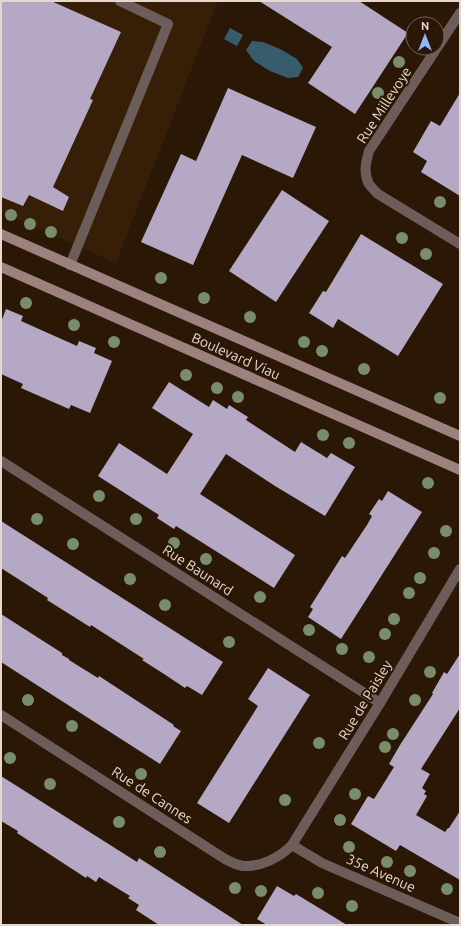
<svg xmlns="http://www.w3.org/2000/svg" width="461" height="926" font-family="Ubuntu,sans-serif">
	<style>
		.built { fill: #371e07 }
		.water { fill: #375d6c }
		.building { fill: #b5a8c4 }
		.lines { fill: none; stroke-linecap: round; stroke-linejoin: round }
		.lane { stroke: #6d5d5a; stroke-width: 10 }
		.street { stroke: #6d5d5a; stroke-width: 10 }
		.secondary { stroke: #9c817e; stroke-width: 10 }
		.tree { fill: #798c6b }
		.labels { text-anchor: middle; stroke-width: 4; stroke-linejoin: round; paint-order: stroke }
		.street-label { font-size: 14px; fill: #e6d8ce; stroke: #2a1706 }
	</style>
	<rect width="100%" height="100%" fill="#2a1706"/>
	<polygon class="built" points="1,1 218,1 116,263 1,212"/>
	<g class="water">
		<polygon points="230,28 243,35 237,46 224,39"/>
		<polygon points="252,41 263,42 280,49 297,59 303,68 298,77 288,78 270,71 254,61 246,50"/>
	</g>
	<g class="building">
		<polygon points="1,1 51,1 121,32 90,99 93,100 53,187 69,197 63,211 29,195 23,206 1,197"/>
		<polygon points="259,1 359,1 408,33 355,114 308,83 332,47"/>
		<polygon points="228,88 316,127 293,178 242,155 193,265 141,242 181,154 196,161"/>
		<polygon points="460,93 460,196 421,172 427,161 413,152 431,121 440,126"/>
		<polygon points="282,190 329,221 276,302 229,271"/>
		<polygon points="361,234 443,284 398,356 338,319 333,328 309,313 323,291 326,292"/>
		<polygon points="6,309 23,316 21,321 77,346 79,341 96,348 94,353 112,361 90,413 71,405 69,409 21,388 23,384 1,374 1,322"/>
		<polygon points="169,382 209,407 213,400 227,409 229,405 248,417 246,420 295,452 301,442 327,458 331,453 355,467 325,516 275,486 226,454 200,494 295,555 274,588 176,526 174,529 157,518 159,515 98,476 119,443 167,474 193,434 152,408"/>
		<polygon points="388,491 422,512 341,639 308,617 313,609 310,607 342,556 345,558 367,525 372,516 369,514 379,499 382,501"/>
		<polygon points="1,521 223,662 202,695 187,686 185,688 164,674 142,660 144,659 91,625 90,627 47,600 48,598 1,568"/>
		<polygon points="1,614 62,653 62,655 69,659 69,660 98,678 99,676 174,725 173,726 181,731 160,764 1,662"/>
		<polygon points="460,654 460,708 421,769 430,774 422,788 426,791 424,794 427,796 416,815 445,832 448,828 449,828 460,811 460,880 400,845 396,851 351,824 368,796 374,799 394,767 389,764 400,745 433,694 432,693 444,672 447,674"/>
		<polygon points="268,668 310,695 229,823 197,803 258,706 248,699"/>
		<polygon points="1,776 137,862 139,858 243,925 159,925 136,910 139,905 128,898 130,896 99,877 96,882 87,876 86,878 17,833 18,831 1,821"/>
		<polygon points="277,886 294,896 296,894 347,925 267,925 257,919"/>
	</g>
	<g class="lines">
		<polyline class="lane" points="70,265 168,24 120,1"/>
		<g class="street">
			<path d="M 460,13 L 369,151 C 366,162 363,173 369,184 C 371,187 375,191 378,194 L 460,244"/>
			<polyline points="1,461 380,703"/>
			<path d="M 1,715 L 225,859 C 231,862 236,865 243,866 C 261,867 279,858 292,845 L 380,703 L 460,569"/>
			<polyline points="292,845 322,863 460,923"/>
		</g>
		<g class="secondary">
			<polyline points="1,234 460,436"/>
			<polyline points="1,267 460,470"/>
		</g>
	</g>
	<g class="tree">
		<circle cx="399" cy="62" r="6"/>
		<circle cx="378" cy="93" r="6"/>
		<circle cx="440" cy="202" r="6"/>
		<circle cx="11" cy="215" r="6"/>
		<circle cx="30" cy="224" r="6"/>
		<circle cx="51" cy="232" r="6"/>
		<circle cx="402" cy="238" r="6"/>
		<circle cx="426" cy="254" r="6"/>
		<circle cx="161" cy="278" r="6"/>
		<circle cx="204" cy="298" r="6"/>
		<circle cx="26" cy="303" r="6"/>
		<circle cx="250" cy="317" r="6"/>
		<circle cx="74" cy="325" r="6"/>
		<circle cx="114" cy="342" r="6"/>
		<circle cx="304" cy="342" r="6"/>
		<circle cx="322" cy="351" r="6"/>
		<circle cx="364" cy="369" r="6"/>
		<circle cx="186" cy="375" r="6"/>
		<circle cx="217" cy="388" r="6"/>
		<circle cx="238" cy="397" r="6"/>
		<circle cx="440" cy="398" r="6"/>
		<circle cx="323" cy="435" r="6"/>
		<circle cx="349" cy="443" r="6"/>
		<circle cx="428" cy="483" r="6"/>
		<circle cx="99" cy="496" r="6"/>
		<circle cx="37" cy="519" r="6"/>
		<circle cx="136" cy="519" r="6"/>
		<circle cx="446" cy="531" r="6"/>
		<circle cx="174" cy="543" r="6"/>
		<circle cx="73" cy="544" r="6"/>
		<circle cx="434" cy="553" r="6"/>
		<circle cx="206" cy="559" r="6"/>
		<circle cx="420" cy="578" r="6"/>
		<circle cx="130" cy="579" r="6"/>
		<circle cx="409" cy="593" r="6"/>
		<circle cx="260" cy="597" r="6"/>
		<circle cx="165" cy="605" r="6"/>
		<circle cx="394" cy="619" r="6"/>
		<circle cx="309" cy="630" r="6"/>
		<circle cx="385" cy="634" r="6"/>
		<circle cx="229" cy="642" r="6"/>
		<circle cx="342" cy="649" r="6"/>
		<circle cx="369" cy="657" r="6"/>
		<circle cx="430" cy="672" r="6"/>
		<circle cx="28" cy="700" r="6"/>
		<circle cx="415" cy="700" r="6"/>
		<circle cx="72" cy="726" r="6"/>
		<circle cx="393" cy="734" r="6"/>
		<circle cx="319" cy="743" r="6"/>
		<circle cx="385" cy="747" r="6"/>
		<circle cx="10" cy="758" r="6"/>
		<circle cx="141" cy="774" r="6"/>
		<circle cx="50" cy="784" r="6"/>
		<circle cx="355" cy="794" r="6"/>
		<circle cx="285" cy="800" r="6"/>
		<circle cx="340" cy="820" r="6"/>
		<circle cx="119" cy="822" r="6"/>
		<circle cx="349" cy="847" r="6"/>
		<circle cx="160" cy="852" r="6"/>
		<circle cx="387" cy="862" r="6"/>
		<circle cx="410" cy="871" r="6"/>
		<circle cx="235" cy="888" r="6"/>
		<circle cx="447" cy="889" r="6"/>
		<circle cx="261" cy="891" r="6"/>
		<circle cx="318" cy="893" r="6"/>
		<circle cx="352" cy="906" r="6"/>
	</g>
	<g class="labels">
		<g class="street-label">
			<text transform="translate(384 105) rotate(-57)" y="5">Rue Millevoye</text>
			<text transform="translate(236 356) rotate(24)" y="5">Boulevard Viau</text>
			<text transform="translate(198 570) rotate(33)" y="5">Rue Baunard</text>
			<text transform="translate(365 700) rotate(-59)" y="5">Rue de Paisley</text>
			<text transform="translate(152 795) rotate(33)" y="5">Rue de Cannes</text>
			<text transform="translate(381 873) rotate(24)" y="5">35e Avenue</text>
		</g>
	</g>
	<rect width="461" height="926" fill="none" stroke="#e6d8ce" stroke-width="4"/>
	<g transform="translate(425 36)"><circle r="19" fill="#2a1706" stroke="#756456"/>
	<path d="M0-3L7 15L0 10L-7 15Z" fill="#90b8fd"/>
	<text y="-6" font-size="11" font-weight="bold" text-anchor="middle" fill="#e6d8ce">N</text>
	</g>
</svg>
